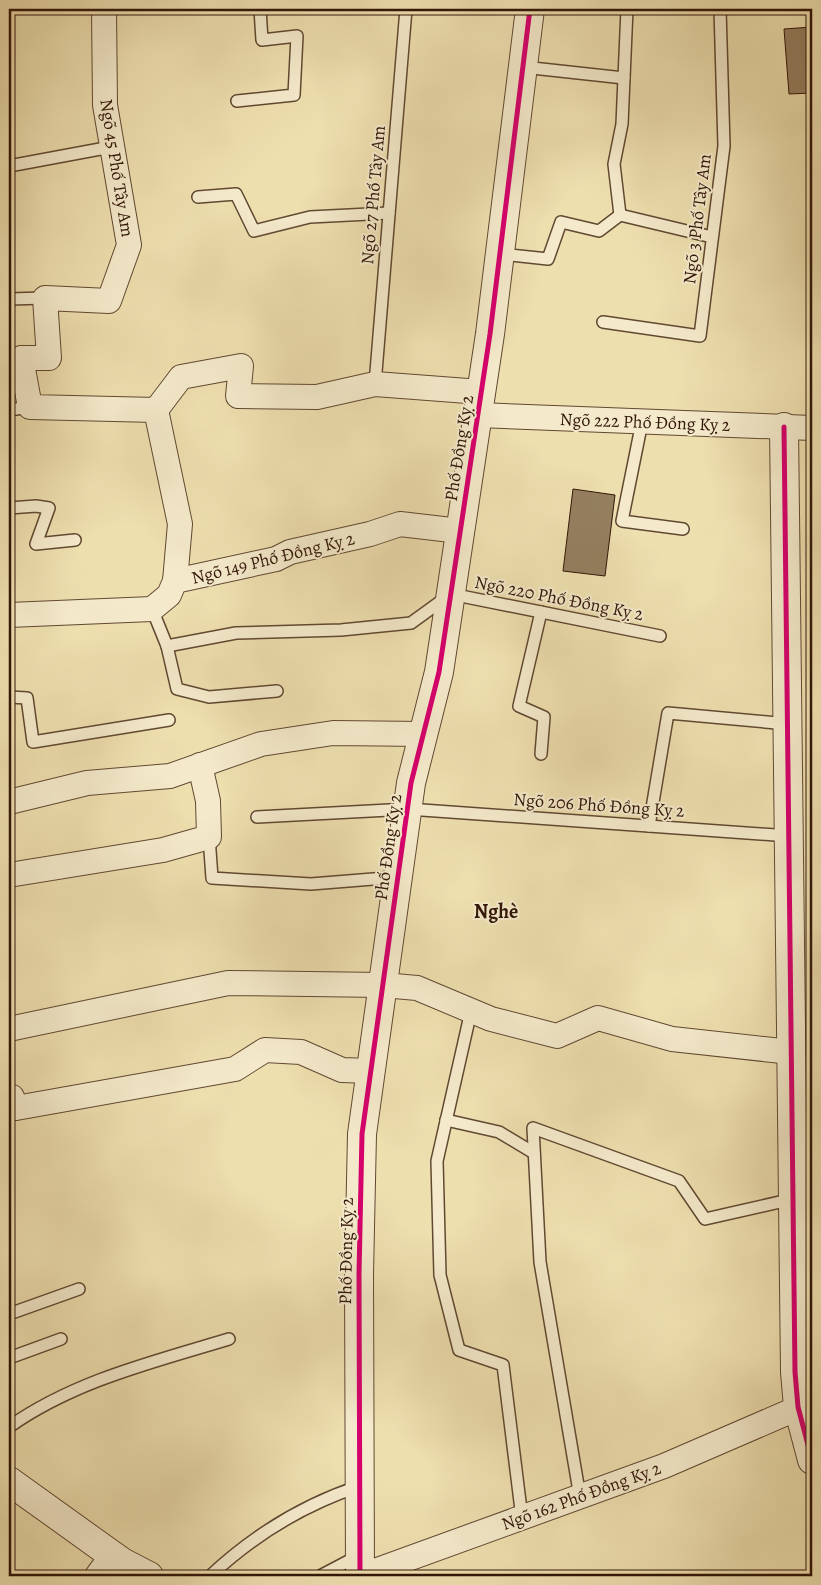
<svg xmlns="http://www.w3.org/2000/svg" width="821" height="1585" font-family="Alegreya,serif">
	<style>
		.building { fill: #947f5f; stroke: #321609 }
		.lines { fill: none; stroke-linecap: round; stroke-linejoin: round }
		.service-casing { stroke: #614832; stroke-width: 14 }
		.minor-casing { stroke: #614832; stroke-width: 26 }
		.tertiary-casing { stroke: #614832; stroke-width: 30 }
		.service { stroke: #f4eacb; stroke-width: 11 }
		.minor { stroke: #f4eacb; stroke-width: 24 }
		.tertiary { stroke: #f4eacb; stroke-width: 28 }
		.cycleway-casing { stroke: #f4eacb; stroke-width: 8 }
		.cycleway { stroke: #d6006c; stroke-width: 5 }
		.labels { text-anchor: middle; stroke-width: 4; stroke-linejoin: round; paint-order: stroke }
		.street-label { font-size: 18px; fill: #321609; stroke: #f4eacb }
		.quarter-label { font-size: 20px; font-weight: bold; fill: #321609; stroke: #f4eacb }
	</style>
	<rect width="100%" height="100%" fill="#eedfaf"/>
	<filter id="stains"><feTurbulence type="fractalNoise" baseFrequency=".004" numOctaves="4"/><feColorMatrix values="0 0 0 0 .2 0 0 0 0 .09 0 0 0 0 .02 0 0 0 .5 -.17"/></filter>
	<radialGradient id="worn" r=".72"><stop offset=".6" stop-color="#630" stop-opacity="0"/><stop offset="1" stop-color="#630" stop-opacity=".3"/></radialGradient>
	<g class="building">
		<polygon points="812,27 812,93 789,94 784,29"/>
		<polygon points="573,489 615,495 605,576 563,571"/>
	</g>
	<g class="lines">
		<g class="service-casing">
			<g id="service">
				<polyline points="523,67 624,78"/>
				<polyline points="237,101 294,95 297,36 262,40 260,9"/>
				<polyline points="9,166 111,147"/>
				<polyline points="198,197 236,194 254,231 310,217 389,213"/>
				<polyline points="620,215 614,164 622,124 627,9"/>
				<polyline points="500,254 548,259 561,222 599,231 620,215 712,237"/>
				<polyline points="9,299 45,298"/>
				<polyline points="603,322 700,336 724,146 720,9"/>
				<polyline points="375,384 406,9"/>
				<polyline points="9,410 30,407"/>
				<polyline points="642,422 622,521 683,529"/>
				<polyline points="9,508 36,506 49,508 36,544 75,540"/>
				<polyline points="152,609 167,646 236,633 341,630 411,623 451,594 660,636"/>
				<polyline points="167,646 177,689 209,697 277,691"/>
				<polyline points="9,697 27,698 33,742 169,720"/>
				<polyline points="541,754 544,717 519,706 541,612"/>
				<polyline points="257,817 408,809 789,836"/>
				<polyline points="649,826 668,713 788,724"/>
				<polyline points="209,837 212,878 311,884 398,877"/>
				<polyline points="471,1011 437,1161 440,1275 459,1350 503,1365 522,1518"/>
				<polyline points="446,1120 499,1132 534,1153"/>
				<polyline points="9,1314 79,1289"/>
				<polyline points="9,1358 61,1339"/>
				<path d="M 9,1427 C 74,1381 153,1362 229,1339"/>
				<polyline points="580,1497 540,1262 533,1128 679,1181 705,1219 793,1199"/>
				<path d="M 210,1576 C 254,1535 302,1505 360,1486"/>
				<polyline points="320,1576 358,1556"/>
			</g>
		</g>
		<g class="minor-casing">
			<g id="minor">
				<polyline points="104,9 105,105 129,245 109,301 45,298 49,358 21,358 30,407 156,410 181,377 241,366 238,396 317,397 375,384 481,392"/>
				<polyline points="156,410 180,524 175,581"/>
				<polyline points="478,415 812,428"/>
				<polyline points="9,615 152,609 169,595 175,581 276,559 290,552 370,534 400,524 460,531"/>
				<polyline points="9,802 87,783 170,776 261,744 333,733 424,734"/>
				<polyline points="9,875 163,850 209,837 208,801 200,765"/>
				<polyline points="9,1029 228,983 383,985 417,988 491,1019 557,1036 598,1018 672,1039 791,1052"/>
				<polyline points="9,1097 12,1097 16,1108 235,1069 265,1050 301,1052 342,1070 370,1071"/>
				<polyline points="97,1576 113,1554"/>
				<polyline points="361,1576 664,1466 812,1402"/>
			</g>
		</g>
		<g class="tertiary-casing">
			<g id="tertiary">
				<polyline points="784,427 795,1372 798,1407 812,1460"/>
				<polyline points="9,1481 122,1562 149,1576"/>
				<polyline points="360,1576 359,1274 362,1134 411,783 439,672 490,334 530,9"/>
			</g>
		</g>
		<use href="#service" class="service"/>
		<use href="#minor" class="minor"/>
		<use href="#tertiary" class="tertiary"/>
		<g class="cycleway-casing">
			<g id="cycleway">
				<polyline points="784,427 795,1372 798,1407 812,1460"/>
				<polyline points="360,1576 359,1274 362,1134 411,783 439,672 490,334 530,9"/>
			</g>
		</g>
		<use href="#cycleway" class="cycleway"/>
	</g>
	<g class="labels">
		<g class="street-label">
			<text transform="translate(117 168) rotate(81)" y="6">Ngõ 45 Phố Tây Am</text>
			<text transform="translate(373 195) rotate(-85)" y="6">Ngõ 27 Phố Tây Am</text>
			<text transform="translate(697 219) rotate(-83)" y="6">Ngõ 3 Phố Tây Am</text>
			<text transform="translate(645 422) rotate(2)" y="6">Ngõ 222 Phố Đồng Kỵ 2</text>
			<text transform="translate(459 448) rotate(-81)" y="6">Phố Đồng Kỵ 2</text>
			<text transform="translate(273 558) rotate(-14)" y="6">Ngõ 149 Phố Đồng Kỵ 2</text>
			<text transform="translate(559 598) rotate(11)" y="6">Ngõ 220 Phố Đồng Kỵ 2</text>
			<text transform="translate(599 805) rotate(4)" y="6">Ngõ 206 Phố Đồng Kỵ 2</text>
			<text transform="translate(388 847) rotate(-82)" y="6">Phố Đồng Kỵ 2</text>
			<text transform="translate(346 1251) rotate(-89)" y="6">Phố Đồng Kỵ 2</text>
			<text transform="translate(581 1496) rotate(-20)" y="6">Ngõ 162 Phố Đồng Kỵ 2</text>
		</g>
		<g class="quarter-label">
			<text x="496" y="918">Nghè</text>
		</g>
	</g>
	<rect width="821" height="1585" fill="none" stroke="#eedfaf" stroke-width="30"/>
	<rect x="10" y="10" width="801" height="1565" fill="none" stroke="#321609" stroke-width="2.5"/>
	<rect x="15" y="15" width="791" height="1555" fill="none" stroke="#321609"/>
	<rect width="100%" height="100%" filter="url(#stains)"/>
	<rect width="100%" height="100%" fill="url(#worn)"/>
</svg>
